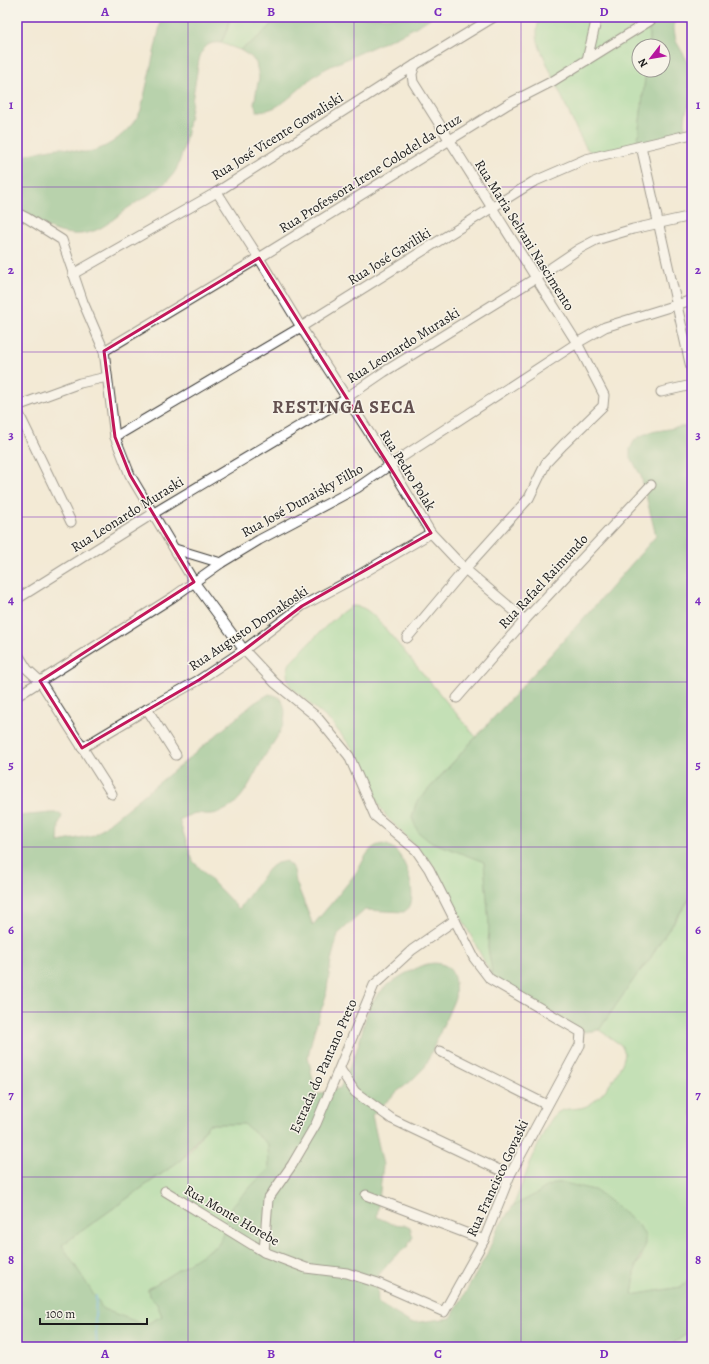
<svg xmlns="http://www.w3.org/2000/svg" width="709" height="1364" font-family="Alegreya,serif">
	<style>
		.green { fill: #8dd590; stroke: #547856 }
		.forest { fill: #72b67a; stroke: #47694b; fill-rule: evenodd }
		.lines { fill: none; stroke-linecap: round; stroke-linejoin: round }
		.stream { stroke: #57add3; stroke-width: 2 }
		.minor-casing { stroke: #3c3b38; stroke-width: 11 }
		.minor { stroke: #fff; stroke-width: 9 }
		.marked { fill: none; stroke: #c2185b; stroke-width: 3; stroke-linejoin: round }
		.grid { fill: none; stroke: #7b2cbf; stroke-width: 1; stroke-opacity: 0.55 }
		.labels { text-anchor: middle; stroke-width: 3; stroke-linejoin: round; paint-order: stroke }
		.street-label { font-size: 14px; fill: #1c1c1c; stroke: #f7f3e8 }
		.district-label { font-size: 18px; font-weight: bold; letter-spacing: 1px; fill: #63504f; stroke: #f7f3e8 }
		.neatline { fill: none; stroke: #7b2cbf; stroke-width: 1.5 }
		.grid-label { font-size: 13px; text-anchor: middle; font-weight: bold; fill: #7b2cbf }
	</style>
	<rect width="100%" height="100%" fill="#f7f3e8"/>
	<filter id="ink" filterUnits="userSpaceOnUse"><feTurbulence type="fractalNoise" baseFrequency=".025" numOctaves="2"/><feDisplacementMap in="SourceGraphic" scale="8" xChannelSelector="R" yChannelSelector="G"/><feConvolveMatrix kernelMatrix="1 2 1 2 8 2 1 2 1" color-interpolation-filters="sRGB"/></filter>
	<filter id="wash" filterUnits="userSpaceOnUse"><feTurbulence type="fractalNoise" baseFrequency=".012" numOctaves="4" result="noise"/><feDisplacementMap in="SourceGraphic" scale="16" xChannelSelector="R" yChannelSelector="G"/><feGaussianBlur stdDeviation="0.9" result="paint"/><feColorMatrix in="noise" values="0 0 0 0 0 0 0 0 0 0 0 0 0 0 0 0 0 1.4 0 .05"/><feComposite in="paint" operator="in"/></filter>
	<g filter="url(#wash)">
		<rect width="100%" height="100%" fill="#f3ead5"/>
		<g class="green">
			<path d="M 230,17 L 276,17 C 266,33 255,40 240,50 L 221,43 L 228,28 Z"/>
			<path d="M 540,17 L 649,17 L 649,46 L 639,46 L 639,70 L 646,70 L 637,146 L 595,155 L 587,149 L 578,133 L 540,48 C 536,36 536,29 540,17 Z"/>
			<path d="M 351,606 C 365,606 368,611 378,620 L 476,737 L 416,803 L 412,818 L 429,841 L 484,861 L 489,924 L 488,947 L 493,978 L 443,882 L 430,861 L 387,817 L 380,807 L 354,750 L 331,722 L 292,688 C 286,680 286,672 290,663 C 309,644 328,621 351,606 Z"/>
			<path d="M 690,899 L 692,899 L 692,1276 L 681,1287 L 632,1295 L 636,1266 L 642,1257 L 639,1225 L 594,1190 L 564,1184 L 555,1183 L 546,1187 L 538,1193 L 513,1206 C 521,1189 544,1122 557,1113 C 565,1107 575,1110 584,1107 C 598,1102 614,1081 620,1067 C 623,1063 624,1058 625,1053 L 621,1045 L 599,1030 L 636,976 L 650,959 L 658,945 Z"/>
			<polygon points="209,1124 244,1124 268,1144 269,1168 232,1206 219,1244 148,1289 149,1296 157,1304 162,1316 145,1326 102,1309 62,1245 170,1168 189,1153"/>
			<polygon points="692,1330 692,1343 683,1347 668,1347"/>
		</g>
		<g class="forest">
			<path d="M 162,17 L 230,17 L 228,28 L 221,43 C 208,41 202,48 199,60 C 196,78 193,96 190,114 C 187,133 184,152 176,170 C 168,185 148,195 134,204 C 124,210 116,218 107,224 C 76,246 42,229 17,206 L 17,158 C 31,154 45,149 59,148 C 68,147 77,153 86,152 C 109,150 132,129 141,110 Z"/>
			<path d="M 276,17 L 432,17 C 407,34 376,45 349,58 C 338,63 325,68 316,75 C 297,88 282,112 257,111 L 254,104 L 259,77 L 256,63 L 251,57 L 240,50 C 255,40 266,33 276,17 Z"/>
			<polygon points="649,17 675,17 674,29 676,41 692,69 692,96 686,113 684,133 637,146 646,70 663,70 663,46 649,46"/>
			<polygon points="692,425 692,899 689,899 658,945 650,959 636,976 599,1030 585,1032 493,978 488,947 489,924 484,862 429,841 418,832 412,818 416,803 429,789 600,600 656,536 641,476 630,456 630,449 634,441 640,436 651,432"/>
			<path d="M 269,694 C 278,696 281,697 284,706 C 289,726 272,743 263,759 C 254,774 247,793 233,805 C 228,809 218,814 211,814 C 206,815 201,813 196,813 C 190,814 184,818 179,820 L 193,861 L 239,909 L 268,869 L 277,863 L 287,861 L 294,870 L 296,882 L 313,925 C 328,907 344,889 358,870 C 363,862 366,852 374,847 C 399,831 418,888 410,906 C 409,908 405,911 404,912 L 365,910 L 338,934 L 331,961 L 326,996 L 314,1031 L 308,1056 L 316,1095 L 340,1088 C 345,1076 352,1064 356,1052 C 362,1036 364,1019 370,1005 C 378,990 400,975 415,969 C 425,964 434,961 444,965 C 456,970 456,987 455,998 L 425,1067 L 410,1082 L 398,1091 L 372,1115 L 383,1165 L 377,1217 L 392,1224 L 404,1225 L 410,1228 L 413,1237 L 407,1247 L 394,1257 L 377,1277 L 378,1303 L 411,1323 L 451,1318 L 486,1256 L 498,1228 L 513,1206 L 538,1193 L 546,1187 L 555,1183 L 564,1183 L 594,1190 L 601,1194 L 639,1225 L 645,1236 L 645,1246 L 636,1266 L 632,1295 L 681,1287 L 692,1276 L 692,1330 L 668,1347 L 17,1347 L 17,816 L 51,813 L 60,813 L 62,816 L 59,824 L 58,842 L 94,835 L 187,760 L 254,703 ZM 209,1124 L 244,1124 L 268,1144 L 269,1168 L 232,1206 L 219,1244 L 148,1289 L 149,1296 L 157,1304 L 162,1316 L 145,1325 L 103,1309 L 62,1245 L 182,1159 Z"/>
		</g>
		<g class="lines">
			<polyline class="stream" points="96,1296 95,1317 97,1347"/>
		</g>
	</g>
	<g filter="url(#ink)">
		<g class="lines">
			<g class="minor-casing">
				<g id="minor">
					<polyline points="587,60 597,17"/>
					<polyline points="641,146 692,372"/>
					<polyline points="217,192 259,258 301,327 390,465 431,533 465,569 525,620"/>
					<polyline points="17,213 27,218 62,240 83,302 104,351 115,437 130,475 194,582 244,650 275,683 317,717 349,756 375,816 416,850 429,869 474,958 490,979 581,1032 580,1045 510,1175 484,1240 444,1312 378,1283 347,1273 306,1268 264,1252 165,1191"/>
					<polyline points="73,274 217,192 415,65 494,17"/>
					<polyline points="104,351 259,258 508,104 553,81 651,20"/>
					<polyline points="661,392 692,385"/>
					<polyline points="17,406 80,383 107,377"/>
					<polyline points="17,410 71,522"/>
					<polyline points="115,437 301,327 533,182 586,159 692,134"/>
					<polyline points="175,549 221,563"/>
					<polyline points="17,599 154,513 346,398 384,372 536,278 579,249 596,240 633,229 692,216"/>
					<polyline points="407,638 465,569 529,498 546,463 563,445 603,406 604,395 577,343 413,82 412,74 415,65"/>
					<polyline points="17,653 27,669 40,681 112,794"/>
					<polyline points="17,696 173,597 221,563 259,540 357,488 390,465 577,343 605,327 692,300"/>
					<polyline points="457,698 525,620 651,485"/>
					<polyline points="147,709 176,755"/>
					<polyline points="82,748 147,709 199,680 244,650 302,606 349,581 431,533"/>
					<polyline points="440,1051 547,1105"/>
					<polyline points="340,1069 355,1092 392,1119 510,1175"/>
					<polyline points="366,1195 484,1240"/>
					<polyline points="264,1252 268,1199 292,1165 316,1124 374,985 412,950 455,920"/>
				</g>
			</g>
			<use href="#minor" class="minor"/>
		</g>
	</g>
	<path d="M0 0H709V1364H0ZM 259,258 L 431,533 L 302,606 L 244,650 L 199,680 L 82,748 L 40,681 L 194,582 L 130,475 L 115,437 L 104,351 Z" fill="#f3ead5" fill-opacity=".55" fill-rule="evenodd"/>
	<path class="marked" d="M 259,258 L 431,533 L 302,606 L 244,650 L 199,680 L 82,748 L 40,681 L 194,582 L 130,475 L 115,437 L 104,351 Z"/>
	<path class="grid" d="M 188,17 L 188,1347M 354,17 L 354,1347M 521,17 L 521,1347M 17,187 L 692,187M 17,352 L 692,352M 17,517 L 692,517M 17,682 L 692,682M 17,847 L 692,847M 17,1012 L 692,1012M 17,1177 L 692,1177"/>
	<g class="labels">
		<g class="street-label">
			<text transform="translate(277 136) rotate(-32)" y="5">Rua José Vicente Gowaliski</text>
			<text transform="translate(370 173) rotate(-32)" y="5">Rua Professora Irene Colodel da Cruz</text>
			<text transform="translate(525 235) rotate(58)" y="5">Rua Maria Selvani Nascimento</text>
			<text transform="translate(389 256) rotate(-32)" y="5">Rua José Gaviliki</text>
			<text transform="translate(403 345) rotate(-32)" y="5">Rua Leonardo Muraski</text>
			<text transform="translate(408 470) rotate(58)" y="5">Rua Pedro Polak</text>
			<text transform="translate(302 500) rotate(-29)" y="5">Rua José Dunaisky Filho</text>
			<text transform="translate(127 514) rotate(-32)" y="5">Rua Leonardo Muraski</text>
			<text transform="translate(543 581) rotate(-47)" y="5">Rua Rafael Raimundo</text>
			<text transform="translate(248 628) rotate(-34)" y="5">Rua Augusto Domakoski</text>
			<text transform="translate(323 1066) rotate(-66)" y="5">Estrada do Pantano Preto</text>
			<text transform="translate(497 1178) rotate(-65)" y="5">Rua Francisco Govaski</text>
			<text transform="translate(232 1215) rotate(30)" y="5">Rua Monte Horebe</text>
		</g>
		<g class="district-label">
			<text x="344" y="413">RESTINGA SECA</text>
		</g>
	</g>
	<rect width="709" height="1364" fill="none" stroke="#f7f3e8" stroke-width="44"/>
	<g transform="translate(651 58) rotate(239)"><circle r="19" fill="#f7f3e8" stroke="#9f9d96"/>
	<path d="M0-3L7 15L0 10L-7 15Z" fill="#b5179e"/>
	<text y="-6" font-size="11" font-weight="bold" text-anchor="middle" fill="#1c1c1c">N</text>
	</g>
	<path d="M40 1318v6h107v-6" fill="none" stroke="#1c1c1c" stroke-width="2"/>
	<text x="46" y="1318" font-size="12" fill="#1c1c1c" stroke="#f7f3e8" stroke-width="3" paint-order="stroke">100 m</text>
	<rect x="22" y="22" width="665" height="1320" class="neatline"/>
	<g class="grid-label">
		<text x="105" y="16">A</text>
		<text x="271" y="16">B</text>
		<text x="438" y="16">C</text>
		<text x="604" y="16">D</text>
		<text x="11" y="109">1</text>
		<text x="698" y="109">1</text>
		<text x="11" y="274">2</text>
		<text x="698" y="274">2</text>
		<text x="11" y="439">3</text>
		<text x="698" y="439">3</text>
		<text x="11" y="604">4</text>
		<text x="698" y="604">4</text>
		<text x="11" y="769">5</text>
		<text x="698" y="769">5</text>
		<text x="11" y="934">6</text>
		<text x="698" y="934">6</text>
		<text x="11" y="1099">7</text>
		<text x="698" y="1099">7</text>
		<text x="11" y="1264">8</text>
		<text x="698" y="1264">8</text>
		<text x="105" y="1358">A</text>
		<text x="271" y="1358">B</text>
		<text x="438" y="1358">C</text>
		<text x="604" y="1358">D</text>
	</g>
</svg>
